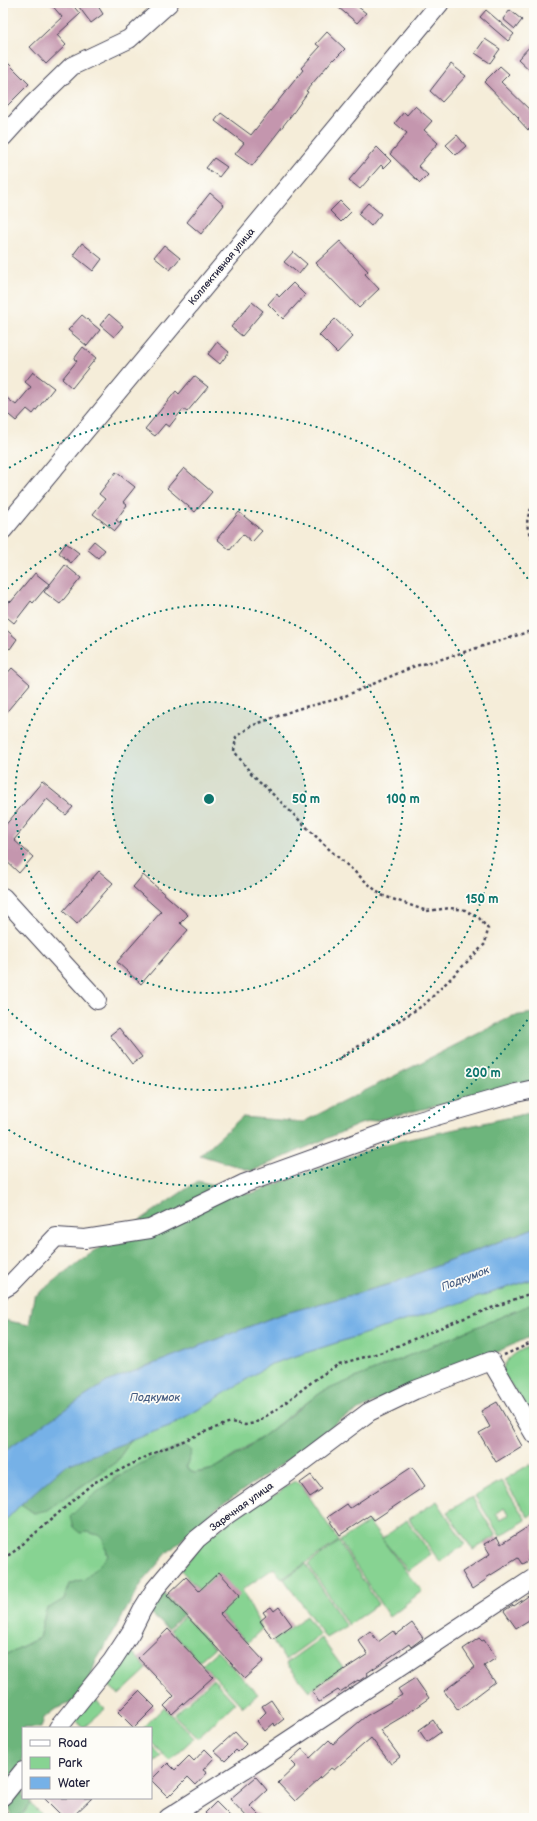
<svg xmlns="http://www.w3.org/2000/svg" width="537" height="1821" font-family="'Balsamiq Sans',sans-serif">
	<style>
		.green { fill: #87d392; stroke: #547a66; fill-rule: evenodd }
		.forest { fill: #6db57c; stroke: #486c5c }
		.water { fill: #76b1e7; stroke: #4c6a91 }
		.building { fill: #c496ae }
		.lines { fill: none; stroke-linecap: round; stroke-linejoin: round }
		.minor-casing { stroke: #424053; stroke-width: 20 }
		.path { stroke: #424053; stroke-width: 2.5; stroke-dasharray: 3 3; stroke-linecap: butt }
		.minor { stroke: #fff; stroke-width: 18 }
		.ring { fill: none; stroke: #0f766e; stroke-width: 2; stroke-dasharray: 2 4 }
		.labels { text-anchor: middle; stroke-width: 3.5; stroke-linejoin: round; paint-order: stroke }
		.street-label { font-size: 10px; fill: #22223b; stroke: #fdfcf7 }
		.water-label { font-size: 11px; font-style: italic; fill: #445b80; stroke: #fdfcf7 }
		.centre { fill: #0f766e; stroke: #fdfcf7; stroke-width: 2 }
		.ring-label { font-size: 12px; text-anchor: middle; font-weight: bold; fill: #0f766e; stroke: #fdfcf7; stroke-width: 3.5; stroke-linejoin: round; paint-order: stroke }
	</style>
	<rect width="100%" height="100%" fill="#fdfcf7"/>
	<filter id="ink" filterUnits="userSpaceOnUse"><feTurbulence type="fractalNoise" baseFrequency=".025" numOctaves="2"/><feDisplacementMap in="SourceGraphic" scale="8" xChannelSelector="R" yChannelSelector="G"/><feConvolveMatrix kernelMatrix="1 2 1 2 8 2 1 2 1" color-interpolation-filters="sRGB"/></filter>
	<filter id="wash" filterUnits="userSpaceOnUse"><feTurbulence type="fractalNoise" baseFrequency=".012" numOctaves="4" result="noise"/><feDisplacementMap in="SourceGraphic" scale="16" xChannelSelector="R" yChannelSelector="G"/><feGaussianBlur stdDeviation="0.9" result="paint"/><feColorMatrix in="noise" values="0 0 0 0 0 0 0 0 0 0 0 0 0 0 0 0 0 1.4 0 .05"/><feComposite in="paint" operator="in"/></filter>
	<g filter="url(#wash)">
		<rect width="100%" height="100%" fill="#f5edd9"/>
		<g class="green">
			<polygon points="534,1279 534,1303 322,1392 296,1410 265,1435 214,1469 194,1473 186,1467 136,1467 114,1478 87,1532 102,1536 108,1556 85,1579 69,1584 64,1599 46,1610 39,1638 3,1656 3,1523 21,1504 34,1513 71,1494 116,1462 132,1439 169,1426 201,1408 271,1364"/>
			<path d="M 534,1344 L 534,1419 L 502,1372 C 505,1357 520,1350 534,1344 Z"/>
			<polygon points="530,1464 534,1470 534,1513 528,1517 504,1480"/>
			<path d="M 296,1481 L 300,1483 L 339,1541 L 282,1579 L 274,1568 L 242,1590 L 262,1629 L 247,1643 L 181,1570 L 204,1541 L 261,1498 C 282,1497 281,1486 296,1481 Z"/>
			<path d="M 501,1481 L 526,1520 L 500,1536 L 475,1496 ZM 504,1508 L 508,1515 L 500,1520 L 496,1514 Z"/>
			<polygon points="472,1497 496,1536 473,1550 447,1512"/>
			<polygon points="437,1501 465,1544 440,1562 409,1519"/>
			<polygon points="407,1520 431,1554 408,1571 382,1539"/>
			<polygon points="369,1522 410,1577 422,1591 389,1617 340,1541"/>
			<polygon points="339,1542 378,1604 348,1625 308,1564"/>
			<polygon points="306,1564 346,1626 326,1638 284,1579"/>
			<polygon points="184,1616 214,1648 199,1661 170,1630"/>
			<polygon points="306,1616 320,1635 285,1660 273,1641"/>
			<polygon points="321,1638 343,1668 309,1691 286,1663"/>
			<polygon points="129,1648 147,1669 119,1695 105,1682"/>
			<polygon points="217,1651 258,1694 243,1707 202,1664"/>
			<polygon points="213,1679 235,1703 198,1738 174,1715"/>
			<polygon points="92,1697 105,1709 83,1728 71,1716"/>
			<polygon points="164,1707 194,1738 169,1761 151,1742 151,1728 143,1728"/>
			<polygon points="151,1746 161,1756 151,1766"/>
			<polygon points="29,1802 45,1818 17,1818 25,1812"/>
		</g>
		<g class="forest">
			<polygon points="534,1013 534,1083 360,1124 252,1171 200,1155 242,1117 303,1122 513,1016"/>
			<polygon points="534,1112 534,1228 391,1284 279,1315 107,1382 14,1444 3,1453 3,1320 29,1325 34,1297 83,1259 198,1181 250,1194 382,1145"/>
			<path d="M 534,1303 L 534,1335 L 488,1356 L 383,1398 L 342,1419 L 279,1466 L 218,1507 L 167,1553 L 143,1581 L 96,1661 L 89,1682 L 73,1702 L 54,1710 L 44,1718 L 41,1728 L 23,1728 L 23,1761 L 15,1773 L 3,1785 L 3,1656 L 39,1638 L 46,1610 L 64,1599 L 69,1584 L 85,1579 L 108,1556 L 102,1536 L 87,1532 L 80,1533 L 73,1527 L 70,1517 C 103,1483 140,1460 185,1445 L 192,1451 L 186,1467 L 194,1473 C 201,1472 209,1471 215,1468 C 252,1449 287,1416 322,1392 Z"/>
			<polygon points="132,1439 116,1462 47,1510 34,1513 21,1504 64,1466"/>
			<polygon points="161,1591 184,1614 168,1629 150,1613"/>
			<path d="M 23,1779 L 23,1798 L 33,1798 C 26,1806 24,1818 12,1818 C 5,1806 17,1789 23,1779 Z"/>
		</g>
		<polygon class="water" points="534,1228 534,1279 271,1364 201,1408 169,1426 64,1466 21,1504 3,1523 3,1453 14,1444 107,1382 279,1315 391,1284"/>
		<g id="blocks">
			<g class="building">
				<polygon points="50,3 71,3 80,14 57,35 66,45 46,64 30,47 62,17"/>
				<polygon points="76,3 96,3 103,14 91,23"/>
				<polygon points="333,3 353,3 366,13 357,23"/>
				<polygon points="486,10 514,34 508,41 480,17"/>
				<polygon points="510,10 522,20 515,29 503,19"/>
				<polygon points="327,32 345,49 334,60 333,59 306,91 308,92 293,113 252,166 235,154 244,143 215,121 221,113 251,135 303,70 301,68 320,47 316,44"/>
				<polygon points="485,39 500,49 490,63 475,53"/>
				<polygon points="534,42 534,74 518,59"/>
				<polygon points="3,58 29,84 3,110"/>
				<polygon points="451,64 466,76 442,102 430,91"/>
				<polygon points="500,66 509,74 501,82 534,114 534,124 528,130 518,119 519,118 484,82"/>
				<polygon points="415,106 432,121 424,130 438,143 418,166 428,175 420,183 390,154 407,133 395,123 404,112 407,115"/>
				<polygon points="457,135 466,146 456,155 446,145"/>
				<polygon points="377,147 391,161 384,168 381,165 360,189 349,180"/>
				<polygon points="214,158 227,167 219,177 206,168"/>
				<polygon points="210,193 224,205 201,234 187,222"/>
				<polygon points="340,201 351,212 341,222 330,211"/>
				<polygon points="368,203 381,214 371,226 358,214"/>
				<polygon points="340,241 368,271 365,274 379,289 359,308 316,263"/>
				<polygon points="82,243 102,259 93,271 73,255"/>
				<polygon points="164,245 180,258 170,270 154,257"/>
				<polygon points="293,252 307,264 299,274 284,262"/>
				<polygon points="293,283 305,295 283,319 268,304 277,294 279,297"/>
				<polygon points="252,302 263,311 242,336 231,327"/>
				<polygon points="109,314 123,326 114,337 100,325"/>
				<polygon points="82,315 100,330 87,346 68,330"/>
				<polygon points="335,319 353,336 337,353 319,335"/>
				<polygon points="217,342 229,352 220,364 208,354"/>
				<polygon points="83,347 96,358 72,388 62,379 77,361 74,359"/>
				<polygon points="33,372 54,388 33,414 27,409 16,421 3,410 3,395 16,405 31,387 25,382"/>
				<polygon points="194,376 208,387 187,412 183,409 169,427 165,424 155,436 145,429 176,391 179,394"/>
				<polygon points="184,468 212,492 195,512 167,488"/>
				<polygon points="116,472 135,487 123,502 127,505 116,520 121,524 115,531 93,514 105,499 99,494"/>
				<polygon points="239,512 262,531 252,542 243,534 230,550 217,539"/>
				<polygon points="94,541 105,550 98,558 87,549"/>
				<polygon points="66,543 79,553 71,563 59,553"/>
				<polygon points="65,565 81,578 60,604 44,592"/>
				<polygon points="35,573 49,584 33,603 31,601 14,623 3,614 3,609 10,601 11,602"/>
				<polygon points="3,627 17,639 10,649 3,644"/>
				<polygon points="12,668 30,684 3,716 3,678"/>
				<polygon points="42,782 73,807 66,815 47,799 14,840 33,857 19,873 3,858 3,828"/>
				<polygon points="99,871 113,883 77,924 63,911"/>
				<polygon points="143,875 188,915 180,923 188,930 141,984 117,962 161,912 133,887"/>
				<polygon points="119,1028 142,1057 132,1064 110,1035"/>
				<polygon points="497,1402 522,1446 496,1462 479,1433 490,1427 481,1411"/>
				<polygon points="412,1467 425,1486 374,1520 370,1515 340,1535 328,1517 347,1504 350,1508"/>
				<polygon points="311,1475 322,1489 310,1497 300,1483"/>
				<polygon points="534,1523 534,1557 522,1564 518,1558 486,1578 487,1579 472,1589 462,1572 490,1554 484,1544 497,1537 501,1544"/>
				<polygon points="219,1572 240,1595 220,1614 264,1661 245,1678 167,1595 186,1577 199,1591"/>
				<polygon points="534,1592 534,1617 516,1628 504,1611 513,1605 514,1606"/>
				<polygon points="271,1607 274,1611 279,1607 292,1625 273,1639 260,1621 266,1616 263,1612"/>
				<polygon points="412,1623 423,1638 411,1647 409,1644 367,1673 368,1675 359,1681 358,1680 340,1692 338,1690 319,1702 312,1691 368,1654 358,1640 370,1631 378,1642 393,1631 396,1635"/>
				<polygon points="168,1629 213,1677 172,1714 164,1706 174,1696 138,1658"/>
				<polygon points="479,1638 482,1641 484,1640 496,1658 484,1666 495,1682 458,1710 444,1691 475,1667 463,1649"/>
				<polygon points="415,1678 429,1698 402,1717 380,1730 400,1757 391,1764 371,1738 334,1770 331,1768 295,1801 278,1783 296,1766 290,1760 302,1749 310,1758 329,1740 333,1744 366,1716 402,1695 398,1689"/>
				<polygon points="139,1691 155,1707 134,1728 118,1712"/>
				<polygon points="271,1700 284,1719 275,1726 274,1723 265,1731 257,1721 266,1712 262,1706"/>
				<polygon points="433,1720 441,1732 427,1742 419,1730"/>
				<polygon points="235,1732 246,1744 238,1752 236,1750 225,1761 214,1751"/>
				<polygon points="205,1749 214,1758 203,1770 207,1773 196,1785 188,1777 168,1797 151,1780 168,1763 175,1770 189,1756 194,1761"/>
				<polygon points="256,1777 267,1790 250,1806 262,1818 248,1818 230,1799"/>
				<polygon points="44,1798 92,1798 71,1818 64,1818"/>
				<polygon points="216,1802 232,1818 210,1818 205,1813"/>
			</g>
		</g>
	</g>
	<g filter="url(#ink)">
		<use href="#blocks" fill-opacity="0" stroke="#424053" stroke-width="1"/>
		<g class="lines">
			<g class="minor-casing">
				<g id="minor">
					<polyline points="3,137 32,105 72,66 129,39 169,3"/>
					<polyline points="3,530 440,3"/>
					<polyline points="3,897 97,1000"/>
					<polyline points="3,1289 10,1285 56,1237 85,1239 150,1229 243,1184 412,1123 516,1093 534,1089"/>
					<polyline points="58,1728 112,1661 131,1632 142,1610 155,1589 197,1539 228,1514 288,1473 369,1412 415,1390 491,1361 534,1434"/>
					<polyline points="3,1796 23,1771"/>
					<polyline points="168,1818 259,1760 534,1578"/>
				</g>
			</g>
			<g class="path">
				<path d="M 534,503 C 526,518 524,526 534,541"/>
				<polyline points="337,1060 425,1004 485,944 488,929 479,918 465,910 450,908 427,911 381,895 331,851 250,772 234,751 236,737 251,726 297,709 338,699 415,666 442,659 534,630"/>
				<polyline points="504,1355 534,1342"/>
				<polyline points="3,1559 16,1550 93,1483 114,1473 154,1453 212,1429 231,1422 245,1425 255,1423 277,1409 317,1378 339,1364 383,1352 454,1322 534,1292"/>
				<polyline points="5,1811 11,1818"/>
			</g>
			<use href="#minor" class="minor"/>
		</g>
	</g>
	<circle cx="209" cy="799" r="97" fill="#0f766e" fill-opacity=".12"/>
	<g class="ring">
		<circle cx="209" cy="799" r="97"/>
		<circle cx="209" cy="799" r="194"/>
		<path d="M3 593A291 291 0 1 1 3 1005"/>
		<path d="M534 1010A387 387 0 0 1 4 1127M4 471A387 387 0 0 1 534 588"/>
	</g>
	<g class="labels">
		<g class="street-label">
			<text transform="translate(221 266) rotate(-50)" y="4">Коллективная улица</text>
			<text transform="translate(241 1506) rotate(-36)" y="4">Заречная улица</text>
		</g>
		<g class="water-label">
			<text transform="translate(465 1278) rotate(-21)" y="4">Подкумок</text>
			<text x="155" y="1401">Подкумок</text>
		</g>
	</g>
	<circle cx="209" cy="799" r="6" class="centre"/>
	<g class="ring-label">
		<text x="306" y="803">50 m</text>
		<text x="403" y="803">100 m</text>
		<text x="482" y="903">150 m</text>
		<text x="483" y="1077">200 m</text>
	</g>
	<rect width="537" height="1821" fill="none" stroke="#fdfcf7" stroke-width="16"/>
	<rect x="22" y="1727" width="130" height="72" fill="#fdfcf7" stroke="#a5a5ac"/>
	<rect x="30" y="1740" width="20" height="6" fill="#ffffff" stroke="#a5a5ac"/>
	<text x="58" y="1747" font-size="12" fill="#22223b">Road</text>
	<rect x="30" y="1757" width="20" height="12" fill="#87d392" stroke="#a5a5ac"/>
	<text x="58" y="1767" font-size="12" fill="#22223b">Park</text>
	<rect x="30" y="1777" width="20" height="12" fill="#76b1e7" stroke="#a5a5ac"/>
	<text x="58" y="1787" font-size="12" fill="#22223b">Water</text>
</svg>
